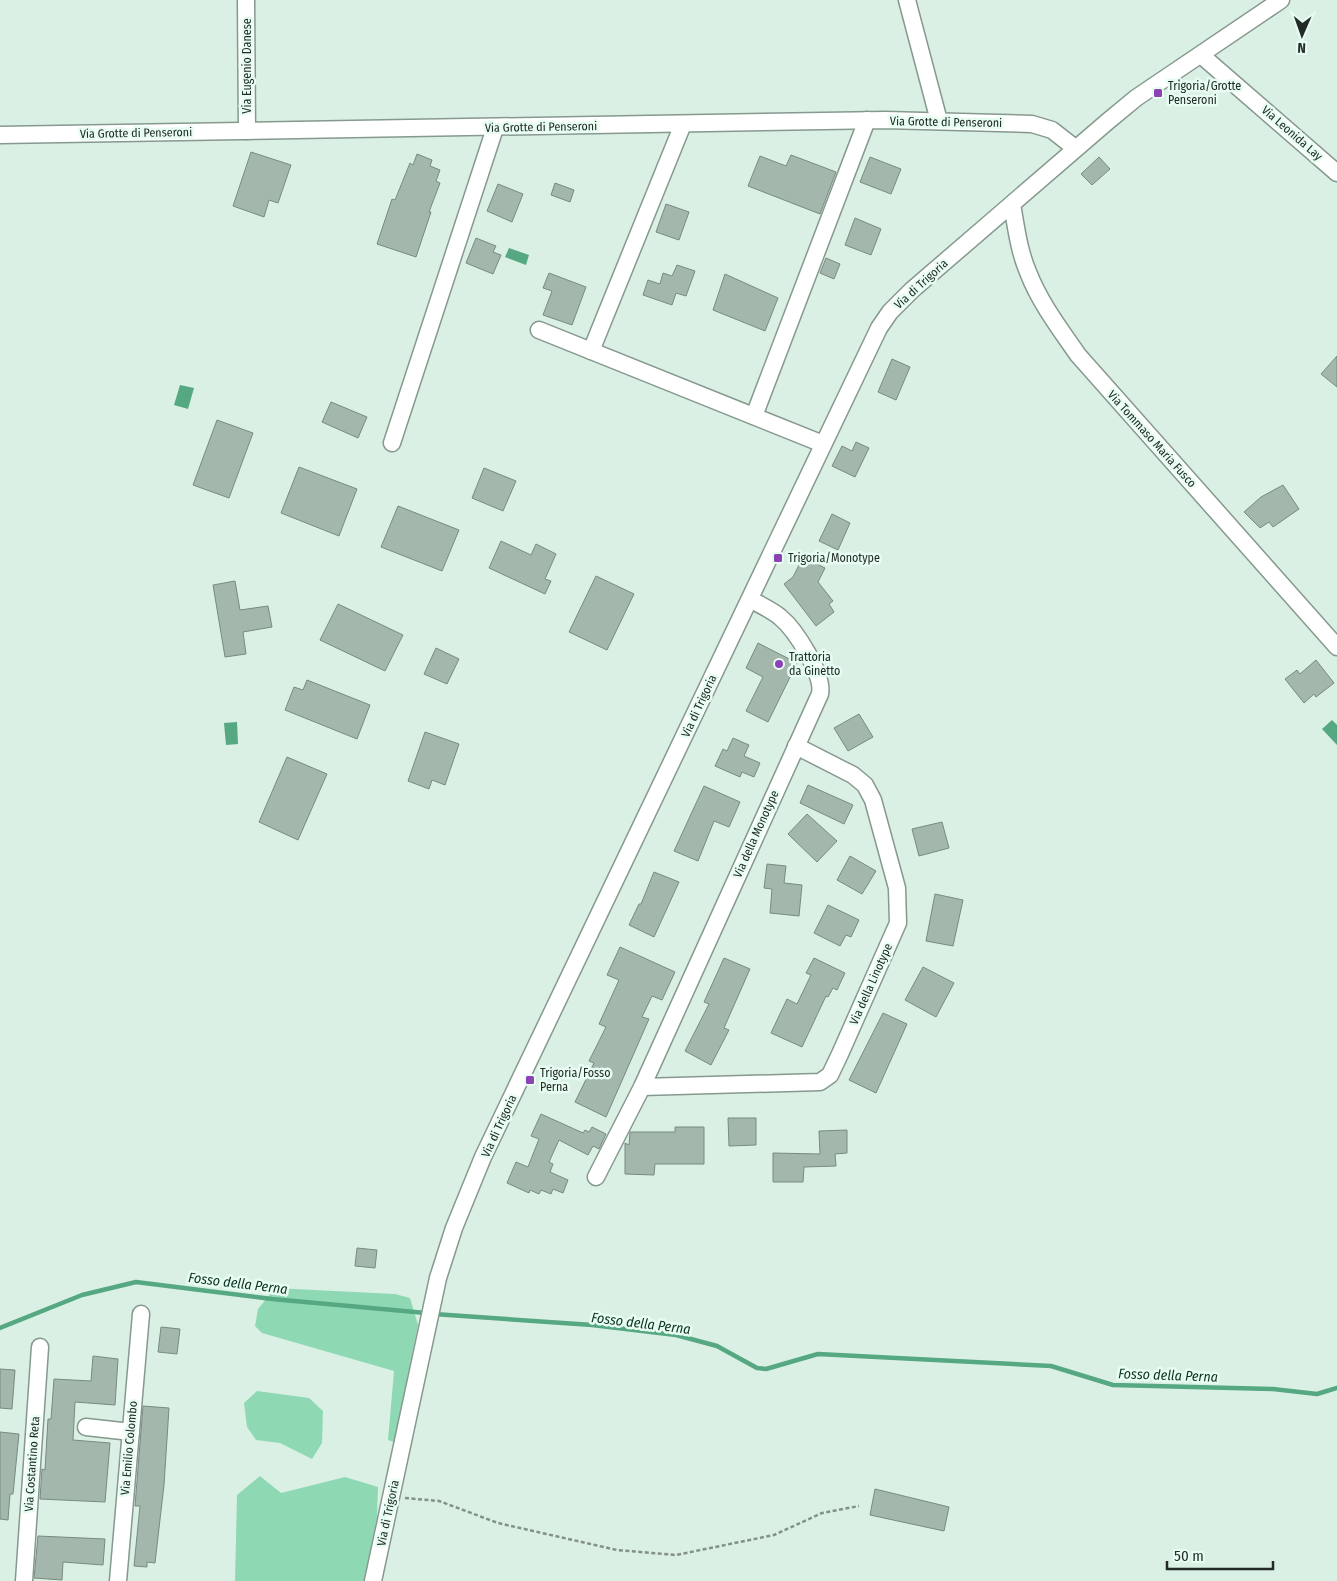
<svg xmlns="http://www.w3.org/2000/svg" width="1337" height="1581" font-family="'Fira Sans Condensed',sans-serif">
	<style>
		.green { fill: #8ed9b3 }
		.water { fill: #55a881 }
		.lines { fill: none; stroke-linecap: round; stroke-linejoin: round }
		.stream { stroke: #55a881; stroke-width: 4.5 }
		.building { fill: #a3b7ac; stroke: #778b80 }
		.minor-casing { stroke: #85998e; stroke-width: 19 }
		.path { stroke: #839189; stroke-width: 2.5; stroke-dasharray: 4 2.5; stroke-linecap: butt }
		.minor { stroke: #fff; stroke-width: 16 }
		.poi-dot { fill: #8c42b4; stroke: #e8fdf2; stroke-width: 2 }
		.labels { text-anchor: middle; stroke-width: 5; stroke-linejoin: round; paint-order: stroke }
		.street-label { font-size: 12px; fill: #232b27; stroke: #e8fdf2 }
		.poi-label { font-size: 12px; fill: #232b27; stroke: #e8fdf2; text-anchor: start }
		.water-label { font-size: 14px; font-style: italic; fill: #0d3323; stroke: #e8fdf2 }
	</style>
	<rect width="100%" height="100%" fill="#dbf0e4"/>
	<g class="green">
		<polygon points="275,1288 395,1294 410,1298 418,1325 394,1442 388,1440 394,1371 262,1333 255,1326 258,1309"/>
		<polygon points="257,1391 309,1398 323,1411 322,1443 312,1459 280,1443 256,1440 247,1427 244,1403"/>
		<polygon points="260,1476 281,1493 345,1477 378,1487 377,1517 364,1581 235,1581 237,1495"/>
	</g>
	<g class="water">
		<polygon points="509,248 529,255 526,265 505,257"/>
		<polygon points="180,385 194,388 188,409 174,405"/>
		<polygon points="1332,720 1337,725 1337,745 1322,729"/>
		<polygon points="237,722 238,744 226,745 224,723"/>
	</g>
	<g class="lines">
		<g class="stream">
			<polyline points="434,1314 592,1325 676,1335 717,1346 757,1368 766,1369 818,1354 1051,1366 1113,1385 1273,1389 1317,1394 1337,1388"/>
			<polyline points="0,1328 82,1295 136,1282 272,1299 426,1313"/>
		</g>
	</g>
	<g class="building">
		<polygon points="251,152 291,165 278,203 269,200 264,217 233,206"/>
		<polygon points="417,154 432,160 430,166 440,170 436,181 440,183 429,212 431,212 416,257 377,244 392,199 395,200 410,163 413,165"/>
		<polygon points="791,155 836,172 820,214 748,186 760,156 786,166"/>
		<polygon points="870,157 901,169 891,194 860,182"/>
		<polygon points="1099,157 1110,169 1092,185 1081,174"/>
		<polygon points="555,183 574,190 570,202 551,195"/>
		<polygon points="498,184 523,194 512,222 487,211"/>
		<polygon points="666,204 689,212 679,240 656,232"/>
		<polygon points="855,218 881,229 871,255 845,245"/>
		<polygon points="476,238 496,246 493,252 501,255 493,274 466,263"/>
		<polygon points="826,258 840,264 834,279 820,273"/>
		<polygon points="677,265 695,271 686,296 676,293 672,305 643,295 648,280 660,284 663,273 672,276"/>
		<polygon points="549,273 586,287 572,325 543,315 552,291 543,288"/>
		<polygon points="725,274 778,298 765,331 713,310"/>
		<polygon points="1337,356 1337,387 1321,374"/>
		<polygon points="892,359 910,367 896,400 878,392"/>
		<polygon points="331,402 367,417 358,438 322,422"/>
		<polygon points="217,420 253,433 229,498 193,485"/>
		<polygon points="856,442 869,448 855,477 832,466 842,446 852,451"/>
		<polygon points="299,467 357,489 339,536 281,513"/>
		<polygon points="484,468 516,481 503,511 472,498"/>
		<polygon points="1283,485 1299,509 1273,527 1269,522 1260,528 1244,512 1261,497"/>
		<polygon points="398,506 459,530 442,571 381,547"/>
		<polygon points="832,514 850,523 838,550 819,541"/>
		<polygon points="501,541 531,555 536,544 556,554 545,579 551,581 545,594 489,568"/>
		<polygon points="803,557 825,568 818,582 833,601 829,604 834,612 816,626 784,584 793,577"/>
		<polygon points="596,576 634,594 607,650 569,632"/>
		<polygon points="235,581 240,610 268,606 272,627 243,632 246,654 225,657 213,585"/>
		<polygon points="338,604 403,635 385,671 320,640"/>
		<polygon points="758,643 797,663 768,722 746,711 763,677 746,668"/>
		<polygon points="436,648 459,659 447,684 424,674"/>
		<polygon points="1316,660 1334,683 1316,697 1314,694 1304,703 1285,679 1297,670 1300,674"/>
		<polygon points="307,680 370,705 357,739 285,710 294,687 303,690"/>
		<polygon points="859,714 873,737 848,751 834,728"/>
		<polygon points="425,732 459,744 445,785 432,780 429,789 408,781"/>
		<polygon points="733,738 749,745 744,756 760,763 754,777 742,772 740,777 715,766 723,749 727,751"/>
		<polygon points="287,757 327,774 298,840 259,822"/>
		<polygon points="808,785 853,805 844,824 800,803"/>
		<polygon points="704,786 740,802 729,827 714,821 698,861 674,851"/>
		<polygon points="807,814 837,841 817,862 788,834"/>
		<polygon points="942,822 949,848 919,856 912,829"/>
		<polygon points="850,856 876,871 862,894 837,880"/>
		<polygon points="767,864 786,866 784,883 802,885 799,916 770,913 772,889 764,888"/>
		<polygon points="654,872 679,882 654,937 629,925 639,904 641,904"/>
		<polygon points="935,894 963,900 953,946 926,941"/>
		<polygon points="828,905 859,920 851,937 846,935 840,946 814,933"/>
		<polygon points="620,947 675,972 662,1000 652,996 642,1017 649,1019 606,1117 575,1102 594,1063 589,1061 606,1027 599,1024 619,980 607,975"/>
		<polygon points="724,958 750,969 724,1028 729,1030 711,1065 685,1051 709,1004 704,1002"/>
		<polygon points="814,958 845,973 837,990 833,988 828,997 826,996 802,1047 771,1033 787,999 797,1004 811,975 806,973"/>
		<polygon points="923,967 954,983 936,1017 905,1000"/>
		<polygon points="883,1013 907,1024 876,1093 849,1080"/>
		<polygon points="541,1114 583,1133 585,1130 589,1132 592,1127 606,1134 599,1149 593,1146 588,1155 559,1140 549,1162 553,1164 550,1172 568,1180 563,1193 553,1189 551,1194 541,1190 539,1194 530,1190 529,1193 507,1183 516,1162 528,1167 539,1139 531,1136"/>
		<polygon points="728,1118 756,1118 756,1145 729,1146"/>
		<polygon points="675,1127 704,1127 704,1164 655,1164 654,1175 625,1174 625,1143 629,1145 630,1132 675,1132"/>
		<polygon points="847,1130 847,1153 835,1154 836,1166 804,1167 803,1182 773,1182 773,1153 820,1154 819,1131"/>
		<polygon points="357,1248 377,1250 375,1268 355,1266"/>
		<polygon points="161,1327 180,1329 177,1354 158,1352"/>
		<polygon points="93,1356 118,1359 115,1405 75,1402 73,1440 110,1443 105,1502 40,1499 42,1469 45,1470 48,1419 51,1419 54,1379 91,1381"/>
		<polygon points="0,1369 15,1370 12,1409 0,1408"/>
		<polygon points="143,1406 169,1408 164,1485 155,1563 147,1562 147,1567 134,1566 140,1506 135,1506"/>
		<polygon points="0,1432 19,1434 13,1494 10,1494 8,1520 0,1519"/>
		<polygon points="875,1489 949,1507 944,1531 870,1515"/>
		<polygon points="38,1536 105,1539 103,1565 63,1562 62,1580 34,1578"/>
	</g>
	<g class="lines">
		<g class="minor-casing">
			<g id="minor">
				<polyline points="246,0 247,131"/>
				<polyline points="907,0 939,121"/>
				<polyline points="1201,55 1337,173"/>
				<polyline points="0,135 885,120 1032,124 1052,130 1075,148"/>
				<path d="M 1012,204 C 1016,227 1019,251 1028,272 C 1040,303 1060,329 1078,355 L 1337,647"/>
				<polyline points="539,330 823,444"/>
				<polyline points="591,351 683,124"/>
				<polyline points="754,416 867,120"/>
				<polyline points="392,443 495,128"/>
				<polyline points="642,1087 820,1082 830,1075 840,1054 898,923 897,888 873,800 865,785 853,775 796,746"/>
				<path d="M 596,1177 L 642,1087 L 820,694 C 824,675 796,630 780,617 C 772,610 760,605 750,599"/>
				<polyline points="86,1427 131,1432"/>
				<polyline points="24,1581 40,1347"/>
				<polyline points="118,1581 141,1314"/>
				<polyline points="373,1581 438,1278 454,1228 483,1157 879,328 890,312 912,290 1107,122 1136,98 1281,0"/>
			</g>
		</g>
		<polyline class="path" points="405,1498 439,1501 498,1523 617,1550 676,1555 774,1535 822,1513 859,1506"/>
		<use href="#minor" class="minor"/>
	</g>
	<g class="poi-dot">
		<rect x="1153" y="88" width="10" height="10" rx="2.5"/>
		<rect x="773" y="553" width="10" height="10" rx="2.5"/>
		<circle cx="779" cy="664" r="5"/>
		<rect x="525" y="1075" width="10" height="10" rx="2.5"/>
	</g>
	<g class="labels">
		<g class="street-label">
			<text transform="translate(247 66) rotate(-90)" y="4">Via Eugenio Danese</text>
			<text transform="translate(946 122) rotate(1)" y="4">Via Grotte di Penseroni</text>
			<text transform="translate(541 127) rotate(-1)" y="4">Via Grotte di Penseroni</text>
			<text transform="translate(136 133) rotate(-1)" y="4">Via Grotte di Penseroni</text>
			<text transform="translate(1292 133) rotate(41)" y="4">Via Leonida Lay</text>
			<text transform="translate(921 284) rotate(-42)" y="4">Via di Trigoria</text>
			<text transform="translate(1152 439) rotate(48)" y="4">Via Tommaso Maria Fusco</text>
			<text transform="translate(699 706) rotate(-65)" y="4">Via di Trigoria</text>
			<text transform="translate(756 834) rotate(-66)" y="4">Via della Monotype</text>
			<text transform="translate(871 984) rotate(-66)" y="4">Via della Linotype</text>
			<text transform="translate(499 1126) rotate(-65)" y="4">Via di Trigoria</text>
			<text transform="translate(129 1448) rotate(-85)" y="4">Via Emilio Colombo</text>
			<text transform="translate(32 1464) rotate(-86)" y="4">Via Costantino Reta</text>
			<text transform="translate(388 1513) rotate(-78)" y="4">Via di Trigoria</text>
		</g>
		<g class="poi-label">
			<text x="1168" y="90">Trigoria/Grotte<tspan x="1168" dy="14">Penseroni</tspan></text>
			<text x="788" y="562">Trigoria/Monotype</text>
			<text x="789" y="661">Trattoria<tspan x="789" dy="14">da Ginetto</tspan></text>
			<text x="540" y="1077">Trigoria/Fosso<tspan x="540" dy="14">Perna</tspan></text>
		</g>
		<g class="water-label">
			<text transform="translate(238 1283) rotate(7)" y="5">Fosso della Perna</text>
			<text transform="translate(641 1323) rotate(7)" y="5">Fosso della Perna</text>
			<text transform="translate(1168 1375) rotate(2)" y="5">Fosso della Perna</text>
		</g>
	</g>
	<g transform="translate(1302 35) rotate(182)" stroke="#e8fdf2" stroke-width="4" paint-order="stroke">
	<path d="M0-4L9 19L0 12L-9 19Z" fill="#232b27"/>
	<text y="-8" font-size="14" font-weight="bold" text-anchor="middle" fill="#232b27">N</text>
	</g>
	<path d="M1167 1561v8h106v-8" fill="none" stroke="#232b27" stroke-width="2.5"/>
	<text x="1174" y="1561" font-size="15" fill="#232b27" stroke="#e8fdf2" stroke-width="4" paint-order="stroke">50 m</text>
</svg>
